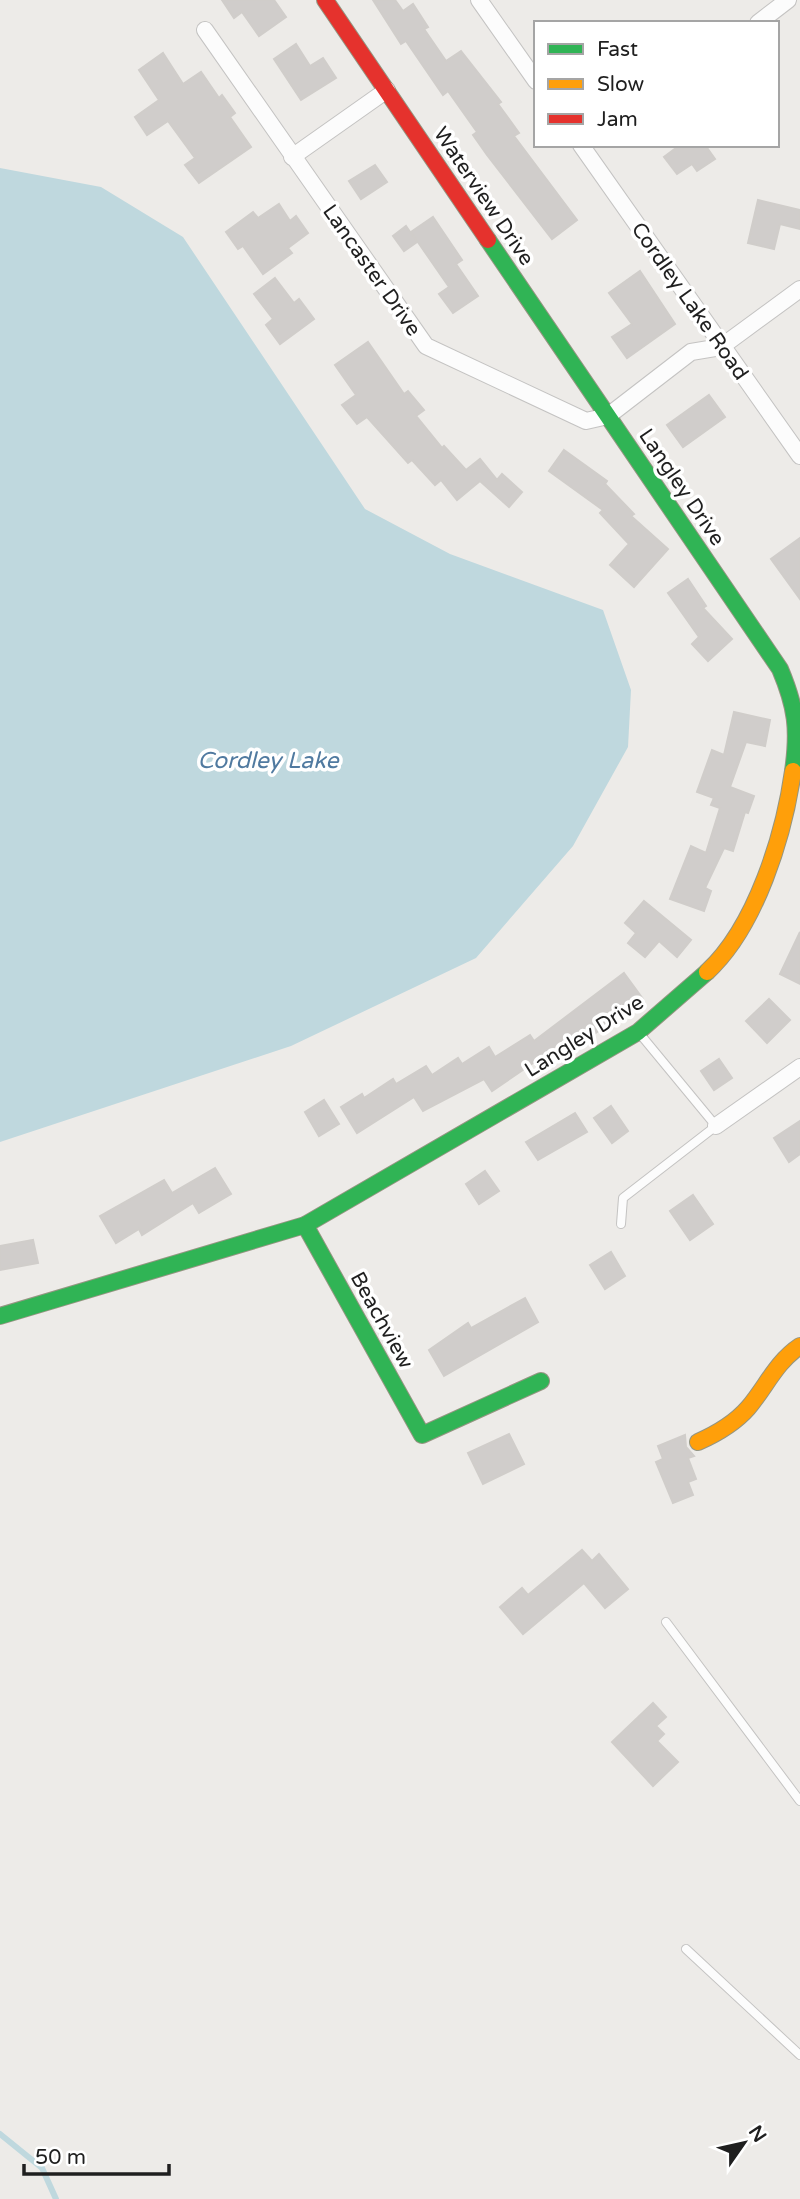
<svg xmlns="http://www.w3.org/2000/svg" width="800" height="2199" font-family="'Varela Round',sans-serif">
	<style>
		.water { fill: #bfd8de }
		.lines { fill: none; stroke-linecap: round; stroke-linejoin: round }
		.stream { stroke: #bfd8de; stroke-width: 6 }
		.building { fill: #d0cdcb; stroke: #d0cdca; stroke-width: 2 }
		.lane-casing { stroke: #c4c3c2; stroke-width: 10 }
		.street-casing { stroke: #c4c3c2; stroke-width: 18 }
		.fast-casing { stroke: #949581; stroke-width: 18 }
		.slow-casing { stroke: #949581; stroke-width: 18 }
		.jam-casing { stroke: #949581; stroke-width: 18 }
		.lane { stroke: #fcfcfc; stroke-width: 8 }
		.street { stroke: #fcfcfc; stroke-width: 16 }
		.fast { stroke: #30b455; stroke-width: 16 }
		.slow { stroke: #ff9f0a; stroke-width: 16 }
		.jam { stroke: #e5322d; stroke-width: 16 }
		.labels { text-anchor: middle; stroke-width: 7; stroke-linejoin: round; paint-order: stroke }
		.street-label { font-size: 21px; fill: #1f1f1f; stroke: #fff }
		.water-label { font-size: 23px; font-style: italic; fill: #507aa0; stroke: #fff }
	</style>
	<rect width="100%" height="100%" fill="#edebe8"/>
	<polygon class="water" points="0,168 101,187 183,237 365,509 450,554 603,610 631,690 628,747 573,846 476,958 291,1046 0,1142"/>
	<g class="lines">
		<polyline class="stream" points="0,2134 42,2168 56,2199"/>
	</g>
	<g class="building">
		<polygon points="222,0 274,0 286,17 259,36 242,12 234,18"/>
		<polygon points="373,0 395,0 403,11 413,4 428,27 424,29 446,61 461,51 501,102 498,104 519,133 514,136 577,220 552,239 487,155 473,135 477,132 448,91 443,95 406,41 401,44"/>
		<polygon points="296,44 310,66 323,58 336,78 301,100 274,59"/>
		<polygon points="163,53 183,84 201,72 219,98 222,95 235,113 230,117 251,147 199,183 185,165 195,158 168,121 147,135 135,117 159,100 139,70"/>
		<polygon points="680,145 705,145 715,159 697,171 692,164 677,174 664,157"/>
		<polygon points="375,165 387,182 361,199 349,181"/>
		<polygon points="758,200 800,210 800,229 780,224 774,249 748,243"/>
		<polygon points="279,204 290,221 296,216 308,233 288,248 292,253 263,274 243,246 238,249 226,232 253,212 258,218"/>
		<polygon points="433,217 462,260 456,264 478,296 453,313 439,294 449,287 411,232"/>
		<polygon points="406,226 417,242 404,251 393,236"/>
		<polygon points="640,271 675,324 627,358 612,337 632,324 609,293"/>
		<polygon points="275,278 294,303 299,299 314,319 280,344 266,325 273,319 254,294"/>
		<polygon points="368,342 404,394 408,391 424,410 416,416 442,448 444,446 466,470 480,459 497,480 502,474 522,492 509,507 480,481 457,500 441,480 435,485 412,460 408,463 367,417 357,424 342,405 356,395 335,365"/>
		<polygon points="709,395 725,417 683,447 667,425"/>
		<polygon points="564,450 607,481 605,484 634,514 631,516 668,549 634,587 610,565 629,544 600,513 603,510 549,471"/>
		<polygon points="800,538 800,599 771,559"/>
		<polygon points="688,579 706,606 703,608 732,639 708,661 692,644 699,637 668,593"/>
		<polygon points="734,712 770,720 765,746 746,742 730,787 754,796 748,813 745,812 733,851 724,848 705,888 711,891 704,911 670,899 691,846 706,853 720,808 711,805 714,798 697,792 712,750 724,755"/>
		<polygon points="644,901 691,940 677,957 659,941 645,957 628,943 636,933 625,923"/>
		<polygon points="800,932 800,984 780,974"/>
		<polygon points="624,973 643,999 565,1055 558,1046 492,1091 484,1079 423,1111 414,1097 357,1133 341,1107 362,1094 364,1098 393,1079 396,1084 426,1066 432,1075 458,1058 462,1064 489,1047 495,1057 530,1035 534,1041"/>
		<polygon points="769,999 790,1020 767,1043 746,1021"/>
		<polygon points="719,1059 732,1078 714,1090 701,1071"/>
		<polygon points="324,1100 339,1124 319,1136 305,1112"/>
		<polygon points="611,1106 628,1131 612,1143 594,1118"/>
		<polygon points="575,1113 587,1132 538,1160 526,1142"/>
		<polygon points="800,1121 800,1154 789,1162 774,1138"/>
		<polygon points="215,1168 231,1194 199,1213 193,1203 142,1235 139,1229 116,1243 100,1216 164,1180 172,1193"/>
		<polygon points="485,1171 499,1191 479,1204 466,1184"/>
		<polygon points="693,1195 713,1224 690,1240 670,1211"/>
		<polygon points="33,1240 38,1263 0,1270 0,1246"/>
		<polygon points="611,1252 625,1276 605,1289 590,1265"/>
		<polygon points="525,1298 538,1322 444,1376 429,1350 468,1323 471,1328"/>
		<polygon points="509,1434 524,1464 483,1484 468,1453"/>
		<polygon points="685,1435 686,1447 694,1456 688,1458 696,1479 688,1482 693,1495 673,1503 656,1462 663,1459 658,1446"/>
		<polygon points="582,1550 592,1561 599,1554 628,1589 605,1608 584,1583 523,1634 500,1607 522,1588 528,1595"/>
		<polygon points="653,1703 666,1717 656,1726 664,1734 657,1741 678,1762 653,1786 612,1742"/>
	</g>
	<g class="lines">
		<g class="lane-casing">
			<g id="lane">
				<polyline points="621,1224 623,1198 716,1126 640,1034"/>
				<polyline points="666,1622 800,1801"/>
				<polyline points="686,1949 800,2055"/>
			</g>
		</g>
		<g class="street-casing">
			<g id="street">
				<polyline points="479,0 536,81"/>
				<polyline points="758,23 788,0"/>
				<polyline points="205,30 426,346 586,421 608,416 691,352 721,347 800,289"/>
				<polyline points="581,145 800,456"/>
				<polyline points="292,157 387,90"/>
				<polyline points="716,1126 800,1067"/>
			</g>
		</g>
		<g class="fast-casing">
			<g id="fast">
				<path d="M 488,240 L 780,669 C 796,707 799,729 793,771"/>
				<polyline points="305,1225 422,1435 541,1381"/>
				<polyline points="0,1316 305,1225 638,1032 707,972"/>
			</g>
		</g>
		<g class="slow-casing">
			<g id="slow">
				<path d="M 707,972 C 756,927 784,835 793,771"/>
				<path d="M 698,1442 C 716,1434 734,1424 748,1408 C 766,1387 776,1362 800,1346"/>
			</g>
		</g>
		<g class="jam-casing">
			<polyline id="jam" points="325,0 488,240"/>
		</g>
		<use href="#lane" class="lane"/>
		<use href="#street" class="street"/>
		<use href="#fast" class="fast"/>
		<use href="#slow" class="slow"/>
		<use href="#jam" class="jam"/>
	</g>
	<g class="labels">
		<g class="street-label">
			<text transform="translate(484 196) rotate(56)" y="7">Waterview Drive</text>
			<text transform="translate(372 270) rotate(55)" y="7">Lancaster Drive</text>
			<text transform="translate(690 301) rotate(55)" y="7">Cordley Lake Road</text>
			<text transform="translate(682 487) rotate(56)" y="7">Langley Drive</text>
			<text transform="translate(584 1036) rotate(-32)" y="7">Langley Drive</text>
			<text transform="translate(382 1320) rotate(61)" y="7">Beachview</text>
		</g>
		<g class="water-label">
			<text x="268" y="768">Cordley Lake</text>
		</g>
	</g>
	<rect x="534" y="21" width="245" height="126" fill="#ffffff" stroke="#a5a5a5" stroke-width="2"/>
	<rect x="548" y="44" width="35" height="10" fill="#30b455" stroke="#a5a5a5" stroke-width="2"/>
	<text x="597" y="56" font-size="21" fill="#1f1f1f">Fast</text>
	<rect x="548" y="79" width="35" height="10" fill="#ff9f0a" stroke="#a5a5a5" stroke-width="2"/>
	<text x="597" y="91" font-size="21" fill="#1f1f1f">Slow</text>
	<rect x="548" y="114" width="35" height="10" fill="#e5322d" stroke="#a5a5a5" stroke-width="2"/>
	<text x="597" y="126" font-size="21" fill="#1f1f1f">Jam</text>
	<g transform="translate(744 2143) rotate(56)" stroke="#ffffff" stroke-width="5" paint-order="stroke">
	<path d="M0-5L12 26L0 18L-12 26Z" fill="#1f1f1f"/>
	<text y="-10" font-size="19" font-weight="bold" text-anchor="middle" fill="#1f1f1f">N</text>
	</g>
	<path d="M24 2164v10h145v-10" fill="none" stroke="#1f1f1f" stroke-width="3.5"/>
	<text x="35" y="2164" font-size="21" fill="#1f1f1f" stroke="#ffffff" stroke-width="5" paint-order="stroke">50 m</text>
</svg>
